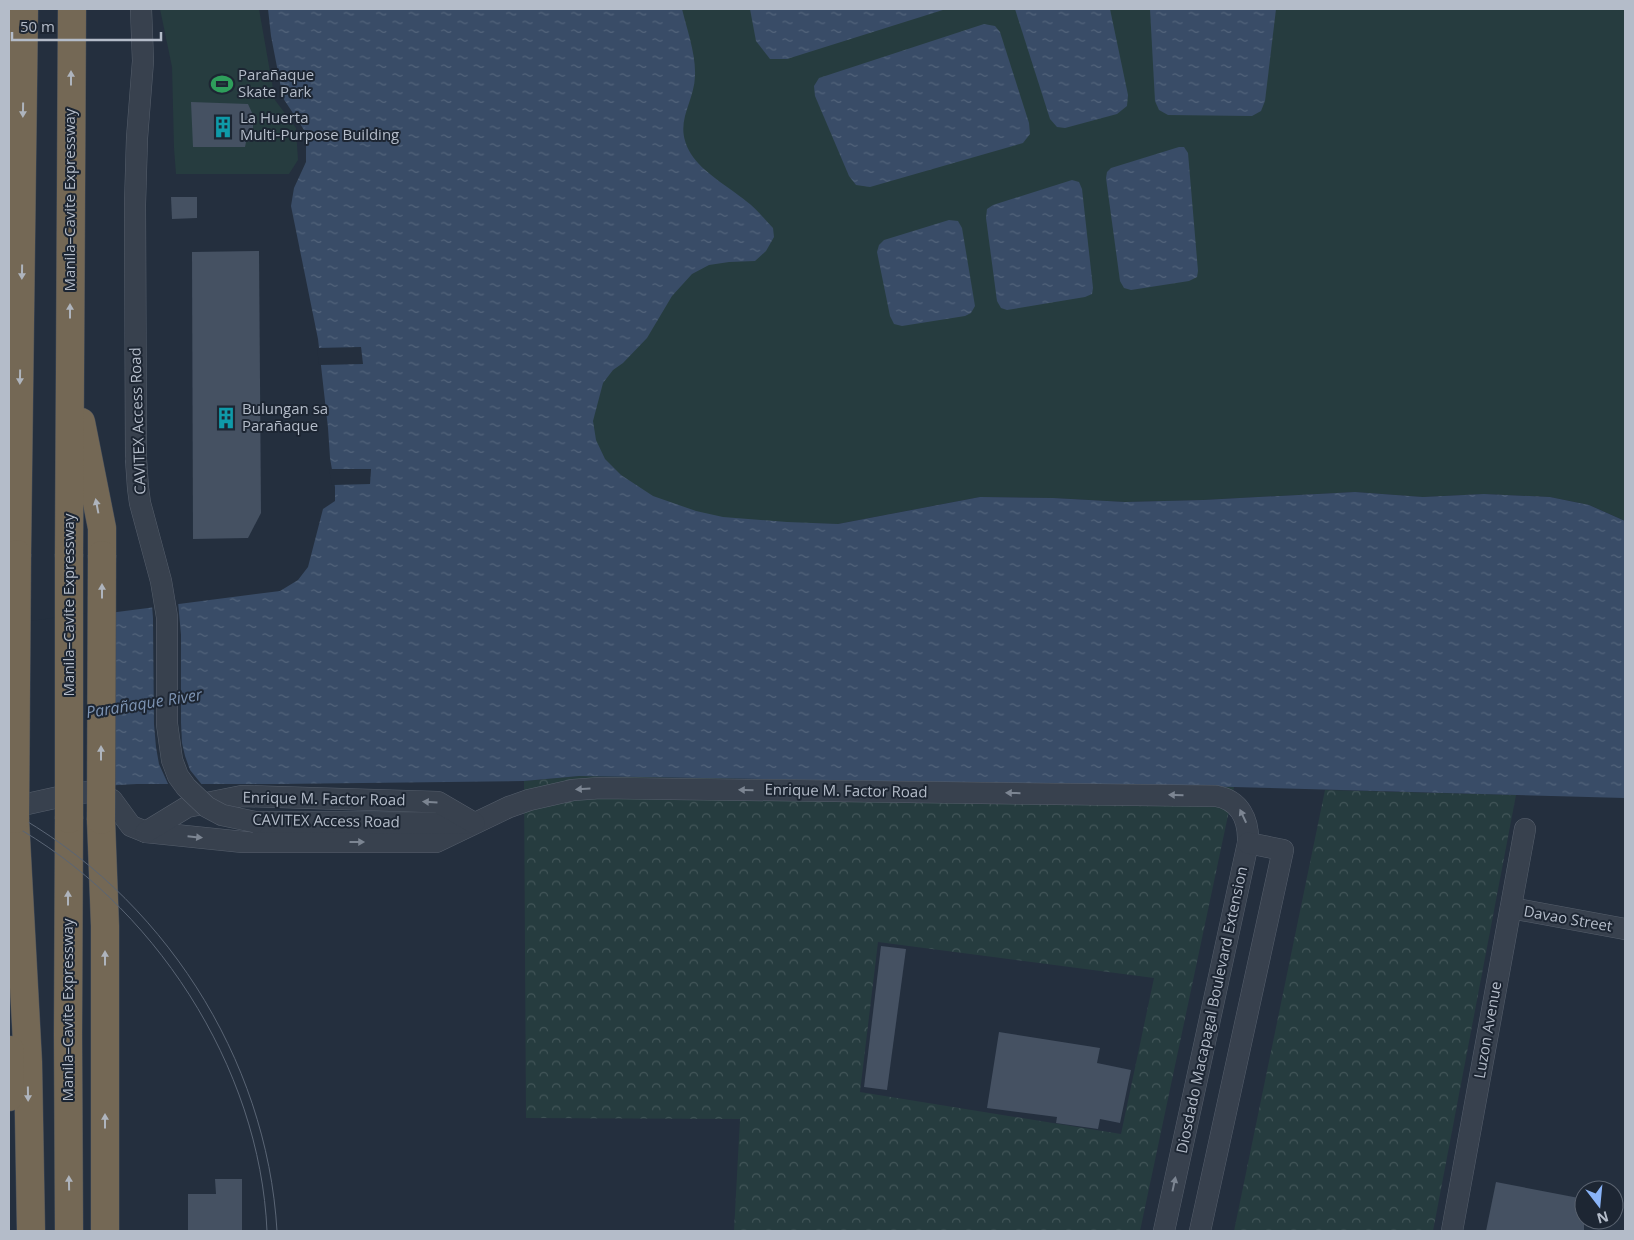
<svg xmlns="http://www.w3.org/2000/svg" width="1634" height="1240" font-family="'Open Sans',sans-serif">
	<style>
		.forest { fill: url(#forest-crowns); fill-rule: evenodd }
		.park { fill: #263c3f }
		.water { fill: url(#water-ripples) }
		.pier { fill: #242f3e }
		.building { fill: #455162 }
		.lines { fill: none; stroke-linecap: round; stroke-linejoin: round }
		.minor-casing { stroke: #565f6c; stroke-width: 22 }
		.motorway-casing { stroke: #434c59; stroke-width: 29 }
		.minor { stroke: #38414e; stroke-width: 21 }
		.motorway { stroke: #746855; stroke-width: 28 }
		.tram { stroke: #5a6575; stroke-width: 1 }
		.minor-bridge-casing { stroke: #565f6c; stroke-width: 22; stroke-linecap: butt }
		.motorway-bridge-casing { stroke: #434c59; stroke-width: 29; stroke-linecap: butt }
		.minor-bridge { stroke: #38414e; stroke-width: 21 }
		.motorway-bridge { stroke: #746855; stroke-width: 28 }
		.oneway { fill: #aeb4bd }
		.oneway2 { fill: #7c8592 }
		.labels { text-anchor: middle; stroke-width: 4; stroke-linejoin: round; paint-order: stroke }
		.poi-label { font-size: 15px; fill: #b4bcc9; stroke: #1d2633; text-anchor: start }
		.street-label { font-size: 15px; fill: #b4bcc9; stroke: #1d2633 }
		.water-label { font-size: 16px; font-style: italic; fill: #7c92b1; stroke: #1d2633 }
	</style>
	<defs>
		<pattern id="forest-crowns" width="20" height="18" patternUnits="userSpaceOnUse" patternTransform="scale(1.25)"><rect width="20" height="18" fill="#263c3f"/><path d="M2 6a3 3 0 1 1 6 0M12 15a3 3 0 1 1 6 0" fill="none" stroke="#435659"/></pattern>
		<pattern id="water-ripples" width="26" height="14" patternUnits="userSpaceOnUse" patternTransform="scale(1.25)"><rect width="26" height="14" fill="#394c67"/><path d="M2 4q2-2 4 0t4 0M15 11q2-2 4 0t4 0" fill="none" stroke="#53647b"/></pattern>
	</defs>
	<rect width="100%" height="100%" fill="#242f3e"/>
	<g class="forest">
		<path d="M 579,776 L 1234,787 L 1140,1231 L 734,1231 L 740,1119 L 526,1118 L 524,781 ZM 878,942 L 1154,978 L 1121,1134 L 860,1092 Z"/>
		<polygon points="1325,790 1516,795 1433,1231 1234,1231"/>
	</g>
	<g class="park">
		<polygon points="160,9 259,9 275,100 296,128 298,160 289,174 176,174 174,148 172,67"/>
		<polygon points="451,9 1625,9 1625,521 1589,505 1550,497 1484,494 1423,497 1355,492 1203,500 1125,502 1053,498 980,497 838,524 591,519"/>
	</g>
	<g class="water">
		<path d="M 268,9 L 682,9 C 687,30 696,54 695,76 C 694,105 672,123 691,154 C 702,172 729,187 746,201 C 756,208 764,219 773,228 L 774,237 L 766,251 L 755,261 L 729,262 L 709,265 L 692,274 L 672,296 L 647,338 L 623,363 L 613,370 L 603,383 L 593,421 L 596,440 L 605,459 L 621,475 L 653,496 L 696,511 L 723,517 L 787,522 L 838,524 L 980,497 L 1053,498 L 1125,502 L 1203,500 L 1355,492 L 1423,497 L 1484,494 L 1550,497 L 1589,505 L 1625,521 L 1625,798 L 1234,787 L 579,776 L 524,781 L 278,784 L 137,784 L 9,791 L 9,626 L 280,591 L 298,580 L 308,567 L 323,509 L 335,501 L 335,487 L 330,458 L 328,428 L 318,339 L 291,206 L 294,188 L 306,162 L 306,133 L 283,98 L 271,36 Z"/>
		<polygon points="750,9 946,9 787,59 770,59 756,41"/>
		<polygon points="1015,9 1110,9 1128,95 1127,106 1117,114 1065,128 1057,127 1050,119"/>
		<polygon points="1150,9 1276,9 1265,101 1261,111 1252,116 1168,115 1159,110 1155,101"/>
		<polygon points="984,24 995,26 1000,32 1029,123 1030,134 1023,143 870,187 856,185 849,176 815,96 814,86 819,78"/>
		<polygon points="1179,147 1184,147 1188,153 1198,271 1197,277 1189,281 1131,290 1124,288 1120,281 1106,178 1107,172 1111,168"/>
		<polygon points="1072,180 1079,182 1082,189 1093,288 1092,294 1085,297 1007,310 1001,308 997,301 986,218 987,209 993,205"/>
		<polygon points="949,220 958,221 962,228 975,306 971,313 965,316 902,326 894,324 890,316 877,252 879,245 884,240"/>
	</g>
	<g class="pier">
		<polygon points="361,347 363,364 319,365 317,348"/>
		<polygon points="329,469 371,469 370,484 332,485"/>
		<polygon points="178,602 181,635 181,723 182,743 185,756 190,770 203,786 169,786 159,764 156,747 154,724 153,618 152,605"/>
		<polygon points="111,610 110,788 9,794 9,624"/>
	</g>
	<g class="building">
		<polygon points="191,102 248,104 253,115 253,140 246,142 245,147 193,147"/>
		<polygon points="171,197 197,197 197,218 172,219"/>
		<polygon points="259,251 261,513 248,538 193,539 192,252"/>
		<polygon points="881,946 906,949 887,1090 864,1087"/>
		<polygon points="999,1032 1100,1048 1097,1063 1131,1070 1120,1123 1100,1119 1098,1129 1056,1123 1057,1117 987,1108"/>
		<polygon points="215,1179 242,1179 242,1231 188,1231 188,1194 216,1194"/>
		<polygon points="1496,1182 1584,1199 1584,1231 1486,1231"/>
	</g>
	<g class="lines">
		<g class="minor-casing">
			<g id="minor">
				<polyline points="136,459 135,204 137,138 143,61 141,9"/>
				<path d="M 9,808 L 77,793 L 92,792 L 99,793 L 112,800 L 131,826 L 146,832 L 243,842 L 436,842 L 509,807 L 529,800 L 573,790 L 600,788 L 1216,796 C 1240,800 1249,820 1248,843 L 1164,1231"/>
				<polyline points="255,822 471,823"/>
				<polyline points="146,832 187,807 242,796 438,802 474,823"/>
				<polyline points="1511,908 1625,929"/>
				<polyline points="1200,1231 1283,850 1248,843"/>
				<polyline points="1452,1231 1525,829"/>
			</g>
		</g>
		<g class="motorway-casing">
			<g id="motorway">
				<polyline points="81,422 102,528 102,555"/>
				<polyline points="17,554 24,9"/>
				<polyline points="69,554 72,9"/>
				<polyline points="15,819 28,1062 31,1231"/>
				<polyline points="69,819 68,1035 69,1231"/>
				<polyline points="101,820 105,926 105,1231"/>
				<polyline points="9,1097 10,1050"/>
			</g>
		</g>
		<use href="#minor" class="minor"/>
		<use href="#motorway" class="motorway"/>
		<g class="tram">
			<path d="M 9,811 C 161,894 267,1057 277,1231"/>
			<path d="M 9,823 C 153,902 260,1066 267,1231"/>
		</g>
		<g class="minor-bridge-casing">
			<polyline id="minor-bridge" points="136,459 138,488 140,503 161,581 167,617 167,724 172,760 178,776 186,787 207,807 222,815 255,822"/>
		</g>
		<g class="motorway-bridge-casing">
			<g id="motorway-bridge">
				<polyline points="69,554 69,819"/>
				<polyline points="15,819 17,554"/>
				<polyline points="101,820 102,555"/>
			</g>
		</g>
		<use href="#minor-bridge" class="minor-bridge"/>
		<use href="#motorway-bridge" class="motorway-bridge"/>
	</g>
	<defs><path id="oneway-solid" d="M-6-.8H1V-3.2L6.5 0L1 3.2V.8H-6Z" transform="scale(1.25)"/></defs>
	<g class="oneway">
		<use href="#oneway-solid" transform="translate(71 78) rotate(-90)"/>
		<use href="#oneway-solid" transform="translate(23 110) rotate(91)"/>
		<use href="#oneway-solid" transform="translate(22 272) rotate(91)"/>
		<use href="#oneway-solid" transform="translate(70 311) rotate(-90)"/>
		<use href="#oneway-solid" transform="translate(20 377) rotate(91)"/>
		<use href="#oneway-solid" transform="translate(97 506) rotate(-101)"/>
		<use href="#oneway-solid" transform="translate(102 591) rotate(-90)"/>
		<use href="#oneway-solid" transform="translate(101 753) rotate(-90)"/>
		<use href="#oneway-solid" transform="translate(68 898) rotate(-90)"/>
		<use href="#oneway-solid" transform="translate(105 958) rotate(-90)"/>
		<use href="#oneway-solid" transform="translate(28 1094) rotate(89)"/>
		<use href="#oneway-solid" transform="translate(105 1121) rotate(-90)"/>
		<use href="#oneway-solid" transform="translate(69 1183) rotate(-91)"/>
	</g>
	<g class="oneway2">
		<use href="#oneway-solid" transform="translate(583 789) rotate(177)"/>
		<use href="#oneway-solid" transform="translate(746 790) rotate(-179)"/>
		<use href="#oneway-solid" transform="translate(1013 793) rotate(-179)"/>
		<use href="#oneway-solid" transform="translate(1176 795) rotate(-179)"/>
		<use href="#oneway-solid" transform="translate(430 802) rotate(-177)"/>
		<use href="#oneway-solid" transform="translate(1243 816) rotate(-115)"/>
		<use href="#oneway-solid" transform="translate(195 837) rotate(6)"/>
		<use href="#oneway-solid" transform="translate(357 842)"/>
		<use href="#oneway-solid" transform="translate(1174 1184) rotate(-78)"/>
	</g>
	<defs>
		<g id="stadium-bare" transform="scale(1.725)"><path d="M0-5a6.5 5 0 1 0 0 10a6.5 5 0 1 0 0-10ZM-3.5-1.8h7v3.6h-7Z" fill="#2e9e5b" stroke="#1d2633" stroke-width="2.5" paint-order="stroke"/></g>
		<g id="building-bare" transform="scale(1.725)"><path d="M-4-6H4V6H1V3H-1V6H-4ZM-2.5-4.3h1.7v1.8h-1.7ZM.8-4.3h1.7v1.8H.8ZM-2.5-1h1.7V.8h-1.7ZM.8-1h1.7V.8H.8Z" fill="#0f9aa8" stroke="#1d2633" stroke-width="2.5" paint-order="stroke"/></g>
	</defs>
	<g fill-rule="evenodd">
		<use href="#stadium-bare" x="222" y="84"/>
		<use href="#building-bare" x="223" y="127"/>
		<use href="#building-bare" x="226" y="418"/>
	</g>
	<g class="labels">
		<g class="poi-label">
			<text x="238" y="80">Parañaque<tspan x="238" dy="17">Skate Park</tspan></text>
			<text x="240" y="123">La Huerta<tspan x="240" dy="17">Multi-Purpose Building</tspan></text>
			<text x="242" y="414">Bulungan sa<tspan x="242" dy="17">Parañaque</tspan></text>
		</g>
		<g class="street-label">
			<text transform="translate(70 200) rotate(-90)" y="5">Manila–Cavite Expressway</text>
			<text transform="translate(138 421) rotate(-92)" y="5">CAVITEX Access Road</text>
			<text transform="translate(69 605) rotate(-90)" y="5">Manila–Cavite Expressway</text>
			<text transform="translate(846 791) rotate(1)" y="5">Enrique M. Factor Road</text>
			<text transform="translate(324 799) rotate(1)" y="5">Enrique M. Factor Road</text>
			<text transform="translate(326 821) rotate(1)" y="5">CAVITEX Access Road</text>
			<text transform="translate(1568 919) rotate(10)" y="5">Davao Street</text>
			<text transform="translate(68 1010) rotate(-90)" y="5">Manila–Cavite Expressway</text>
			<text transform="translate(1212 1010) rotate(-78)" y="5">Diosdado Macapagal Boulevard Extension</text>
			<text transform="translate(1488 1030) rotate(-80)" y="5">Luzon Avenue</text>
		</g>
		<g class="water-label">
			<text transform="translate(144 703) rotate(-9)" y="6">Parañaque River</text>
		</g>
	</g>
	<rect width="1634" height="1240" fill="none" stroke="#b4bcc9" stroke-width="20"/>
	<g transform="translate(1599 1205) rotate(164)"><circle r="24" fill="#1d2633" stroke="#59626f"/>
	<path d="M0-4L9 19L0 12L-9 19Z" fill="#8ab4f8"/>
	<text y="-8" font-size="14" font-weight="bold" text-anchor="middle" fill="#b4bcc9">N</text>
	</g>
	<path d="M12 32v8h149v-8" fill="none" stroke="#b4bcc9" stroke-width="2.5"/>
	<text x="20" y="32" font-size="15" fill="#b4bcc9" stroke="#1d2633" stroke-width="4" paint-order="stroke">50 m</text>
</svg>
